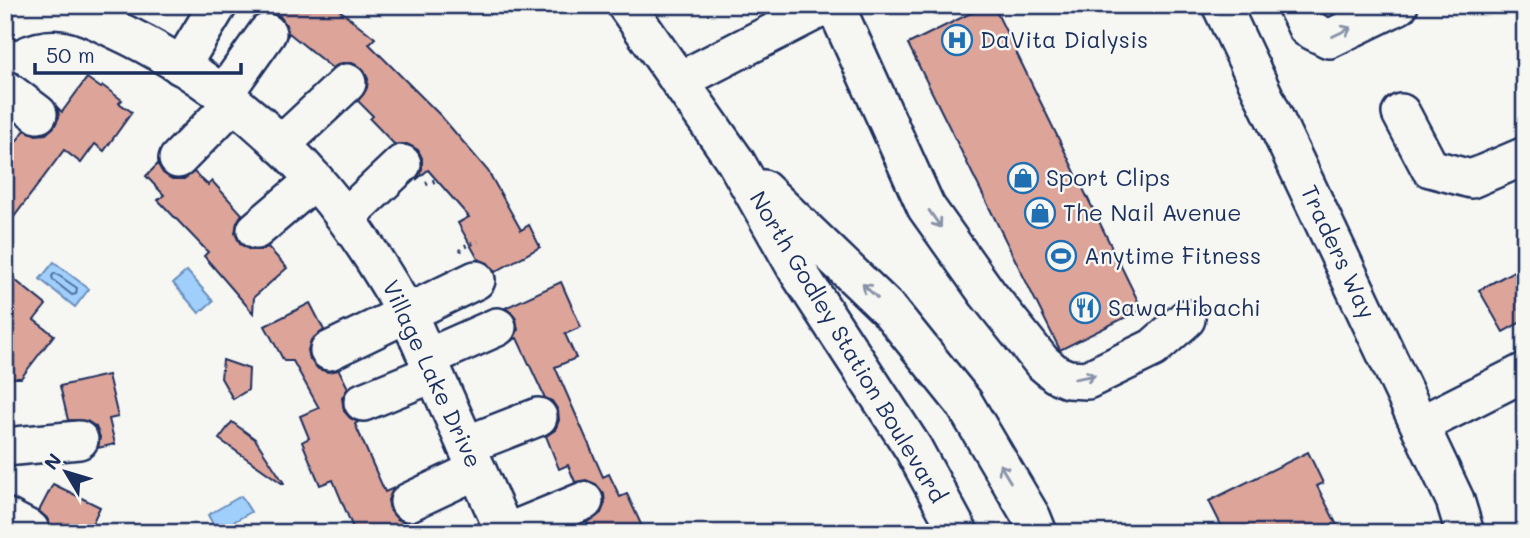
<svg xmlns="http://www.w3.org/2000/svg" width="1530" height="538" font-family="Mali,sans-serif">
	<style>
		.water { fill: #a0cffc; stroke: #6b8fbd; stroke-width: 2 }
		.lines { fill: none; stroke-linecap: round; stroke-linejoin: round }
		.shore { stroke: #506f9d; stroke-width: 2 }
		.building { fill: #dda499; stroke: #1b2f5e; stroke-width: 2 }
		.minor-casing { stroke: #1b2f5e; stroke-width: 42 }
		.path { stroke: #1b2f5e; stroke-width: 4.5; stroke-dasharray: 2 5; stroke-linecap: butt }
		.minor { stroke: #f6f6f2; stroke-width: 37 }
		.oneway { stroke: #8892a8 }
		.labels { text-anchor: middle; stroke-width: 5; stroke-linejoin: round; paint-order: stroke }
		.poi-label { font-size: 23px; fill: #1b2f5e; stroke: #f6f6f2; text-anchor: start }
		.street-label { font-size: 23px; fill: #1b2f5e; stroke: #f6f6f2 }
	</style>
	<rect width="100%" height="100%" fill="#f6f6f2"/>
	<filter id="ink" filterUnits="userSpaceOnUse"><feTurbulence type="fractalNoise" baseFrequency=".0143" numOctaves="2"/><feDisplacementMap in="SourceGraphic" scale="14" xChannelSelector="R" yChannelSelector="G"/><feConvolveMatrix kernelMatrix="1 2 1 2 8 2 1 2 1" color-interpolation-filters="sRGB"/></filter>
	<g filter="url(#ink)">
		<g class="water">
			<polygon points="54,262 89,289 75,307 40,279"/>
			<polygon points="187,271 213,301 199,313 173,283"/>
			<polygon points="241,496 251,512 217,531 208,515"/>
		</g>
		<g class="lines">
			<polygon class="shore" points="55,273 77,288 76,294 72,295 53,280 52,276"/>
		</g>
		<g class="building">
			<polygon points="265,5 333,5 375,38 369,44 441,116 488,171 521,230 529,225 540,247 495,272 488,263 478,259 458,223 469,217 428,170 416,180 422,169 422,158 418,150 407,144 395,145 370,119 373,116 358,101 367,88 368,79 363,69 352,63 342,63 332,68 289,33 288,35 286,25 280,16 270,12 258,14"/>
			<polygon points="987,5 993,5 1142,309 1060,350 908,44"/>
			<polygon points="87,78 101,88 103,86 122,100 119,103 132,112 104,151 95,144 81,163 64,150 5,229 5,156 25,130 36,135 46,134 54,127 59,117 58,108 62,112"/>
			<polygon points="158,164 163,173 172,179 184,179 194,172 208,185 212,181 242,214 237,222 235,233 240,244 250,250 260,250 268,247 287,268 254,297 253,313 204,256 208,252 158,200 164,195 146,176"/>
			<polygon points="1525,265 1525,320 1503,332 1479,290"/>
			<polygon points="5,272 46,305 34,320 54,335 21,378 13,378 5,372"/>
			<polygon points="561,282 581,327 565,334 576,358 555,367 603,477 609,474 620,497 627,494 645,533 592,533 587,522 601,513 605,503 604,494 596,484 586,480 575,482 568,465 559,469 546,436 555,430 559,420 558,410 552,401 545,398 517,338 513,340 518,330 516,319 510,311 505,308"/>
			<polygon points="310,303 324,330 311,340 308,350 310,359 318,369 328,372 339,370 348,388 342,398 344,411 350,418 358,422 355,424 385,492 394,488 388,500 390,510 397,519 404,522 402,523 406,533 355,533 333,480 320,485 302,442 309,438 300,416 319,408 293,361 284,361 265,326"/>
			<polygon points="223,360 249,369 248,390 233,399 221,378"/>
			<polygon points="108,375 118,417 109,419 115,444 98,448 100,437 96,427 87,421 68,420 60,386"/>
			<polygon points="232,422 255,439 284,483 283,484 219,439"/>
			<polygon points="1308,452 1323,483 1317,486 1341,533 1225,533 1209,501"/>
			<polygon points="53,484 100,507 88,533 50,533 48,519 39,511"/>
		</g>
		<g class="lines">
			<g class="minor-casing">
				<g id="minor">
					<polyline points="626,5 736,162 799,273 913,448 959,533"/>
					<polyline points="835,5 926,207 987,293 1042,362 1056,374 1068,379 1087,380 1153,348 1186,319"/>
					<polyline points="1221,5 1455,500 1465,533"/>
					<polyline points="1296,5 1307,28 1329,39 1399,5"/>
					<path d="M 5,22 C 26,12 49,7 72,12 C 88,15 102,23 116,30 C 194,66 266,122 321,187 C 356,228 383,273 410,319 L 505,533"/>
					<polyline points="181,66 218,5"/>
					<polyline points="679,81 827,5"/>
					<polyline points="5,89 38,114"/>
					<polyline points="223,95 267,33"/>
					<polyline points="1401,113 1430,168 1471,179 1525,156"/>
					<polyline points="281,145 347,83"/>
					<polyline points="178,159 233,103"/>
					<polyline points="763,189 890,311 964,403 1032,518 1038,533"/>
					<polyline points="346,217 402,164"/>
					<polyline points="256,230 315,180"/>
					<polyline points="329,351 476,280"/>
					<polyline points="427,358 497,327"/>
					<polyline points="363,402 434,373"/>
					<polyline points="1420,425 1525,372"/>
					<polyline points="466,445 538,417"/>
					<polyline points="5,447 79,440"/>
					<polyline points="409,502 477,470"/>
					<polyline points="5,517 30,530"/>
					<polyline points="506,533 584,501"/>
				</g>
			</g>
			<g class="path">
				<polyline points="426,184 437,180"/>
				<polyline points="460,251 463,247 478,241"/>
			</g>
			<use href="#minor" class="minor"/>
		</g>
		<defs><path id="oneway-shaft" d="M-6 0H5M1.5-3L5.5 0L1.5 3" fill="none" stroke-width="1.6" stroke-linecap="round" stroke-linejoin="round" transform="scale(1.75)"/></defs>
		<g class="oneway">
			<use href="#oneway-shaft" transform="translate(1342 32) rotate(-25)"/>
			<use href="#oneway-shaft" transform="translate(935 219) rotate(55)"/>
			<use href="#oneway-shaft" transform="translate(870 291) rotate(-136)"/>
			<use href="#oneway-shaft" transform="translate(1085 377) rotate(-10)"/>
			<use href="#oneway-shaft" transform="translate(1005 473) rotate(-121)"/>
		</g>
	</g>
	<defs>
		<g id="hospital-ring" transform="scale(1.575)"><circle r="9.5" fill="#f6f6f2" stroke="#1f6fb2" stroke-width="1.5"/><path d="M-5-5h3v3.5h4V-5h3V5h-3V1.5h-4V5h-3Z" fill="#1f6fb2"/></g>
		<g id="shop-ring" transform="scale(1.575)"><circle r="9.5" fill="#f6f6f2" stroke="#1f6fb2" stroke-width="1.5"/><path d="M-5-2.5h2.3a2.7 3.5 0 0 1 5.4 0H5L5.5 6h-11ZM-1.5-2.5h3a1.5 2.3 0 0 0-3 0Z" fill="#1f6fb2"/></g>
		<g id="stadium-ring" transform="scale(1.575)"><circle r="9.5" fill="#f6f6f2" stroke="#1f6fb2" stroke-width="1.5"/><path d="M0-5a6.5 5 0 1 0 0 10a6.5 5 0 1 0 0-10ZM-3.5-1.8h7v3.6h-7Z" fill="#1f6fb2"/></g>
		<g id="restaurant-ring" transform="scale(1.575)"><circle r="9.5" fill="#f6f6f2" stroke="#1f6fb2" stroke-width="1.5"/><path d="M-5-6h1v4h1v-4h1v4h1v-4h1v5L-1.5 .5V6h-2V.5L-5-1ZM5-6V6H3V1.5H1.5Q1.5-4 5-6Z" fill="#1f6fb2"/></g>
	</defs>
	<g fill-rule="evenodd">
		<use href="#hospital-ring" x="957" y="40"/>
		<use href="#shop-ring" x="1023" y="178"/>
		<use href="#shop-ring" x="1040" y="213"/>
		<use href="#stadium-ring" x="1061" y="256"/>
		<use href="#restaurant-ring" x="1085" y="308"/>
	</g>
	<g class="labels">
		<g class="poi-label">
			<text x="980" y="48">DaVita Dialysis</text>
			<text x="1046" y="186">Sport Clips</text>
			<text x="1063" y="221">The Nail Avenue</text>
			<text x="1084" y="264">Anytime Fitness</text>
			<text x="1108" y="316">Sawa Hibachi</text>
		</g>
		<g class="street-label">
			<text transform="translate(1338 252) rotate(65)" y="8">Traders Way</text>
			<text transform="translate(848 347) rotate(59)" y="8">North Godley Station Boulevard</text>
			<text transform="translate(432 374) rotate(65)" y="8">Village Lake Drive</text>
		</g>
	</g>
	<rect width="1530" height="538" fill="none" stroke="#f6f6f2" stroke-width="28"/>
	<rect x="14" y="14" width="1502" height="510" fill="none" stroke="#1b2f5e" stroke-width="2.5" filter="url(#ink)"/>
	<g transform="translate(66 472) rotate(308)" stroke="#f6f6f2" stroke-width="5" paint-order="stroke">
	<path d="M0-5L12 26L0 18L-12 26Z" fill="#1b2f5e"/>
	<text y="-10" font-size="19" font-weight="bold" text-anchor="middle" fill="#1b2f5e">N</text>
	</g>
	<path d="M35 63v10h206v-10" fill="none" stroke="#1b2f5e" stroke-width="3.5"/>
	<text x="46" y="63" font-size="21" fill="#1b2f5e" stroke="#f6f6f2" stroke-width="5" paint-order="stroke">50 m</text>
</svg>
